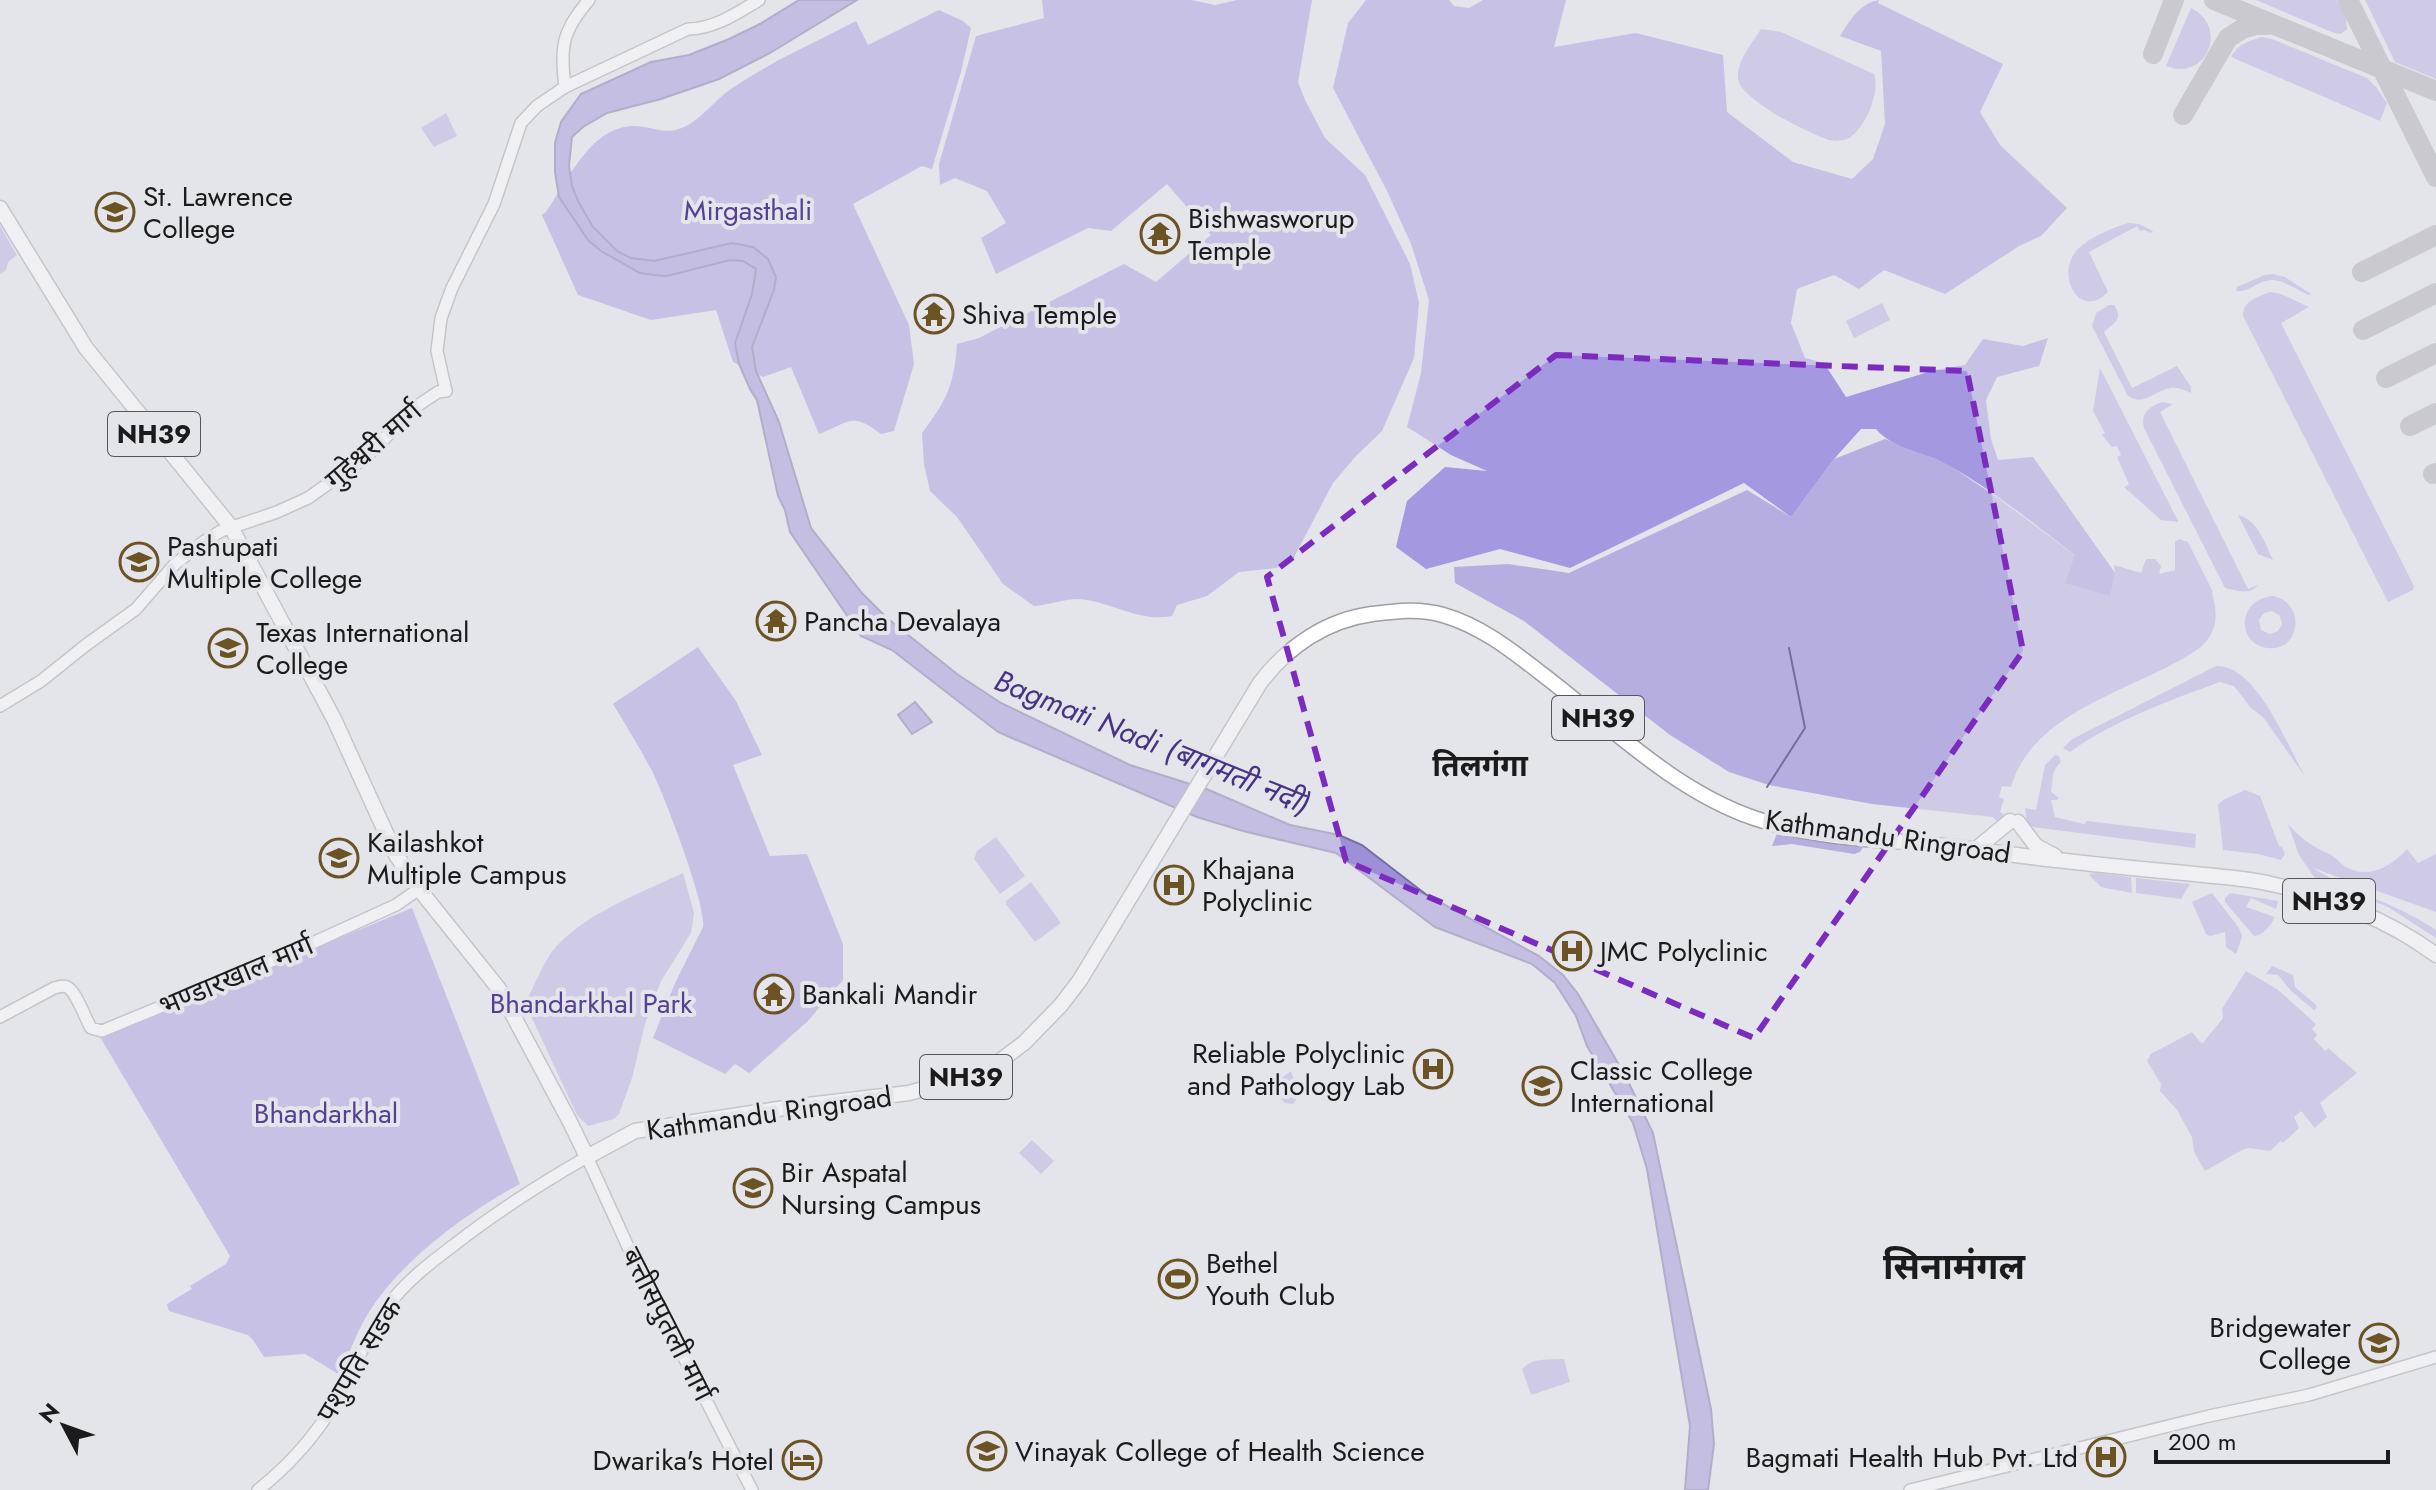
<svg xmlns="http://www.w3.org/2000/svg" width="2436" height="1490" font-family="Jost,'Noto Sans Devanagari',sans-serif">
	<style>
		.green { fill: #b6aee0; fill-rule: evenodd }
		.forest { fill: #a498e0 }
		.water { fill: #9d90d8; stroke: #766da0; stroke-width: 2 }
		.lines { fill: none; stroke-linecap: round; stroke-linejoin: round }
		.stream { stroke: #766da0; stroke-width: 2 }
		.taxiway { stroke: #a8a8ae; stroke-width: 20 }
		.secondary-casing { stroke: #9e9ea4; stroke-width: 14 }
		.highway-casing { stroke: #9e9ea4; stroke-width: 17 }
		.secondary { stroke: #fff; stroke-width: 11 }
		.highway { stroke: #fff; stroke-width: 14 }
		.marked { fill: none; stroke: #7b2cbf; stroke-width: 6; stroke-dasharray: 16 10; stroke-linejoin: round }
		.labels { text-anchor: middle; stroke-width: 8; stroke-linejoin: round; paint-order: stroke }
		.shield { fill: #e4e4eb; stroke: #57575b; stroke-width: 2 }
		.shield-label { font-size: 26px; font-weight: bold; fill: #1b1b1d }
		.poi-label { font-size: 28px; fill: #1b1b1d; stroke: #e4e4eb; text-anchor: start }
		.park-label { font-size: 28px; fill: #554095; stroke: #e4e4eb }
		.street-label { font-size: 28px; fill: #1b1b1d; stroke: #e4e4eb }
		.water-label { font-size: 30px; font-style: italic; fill: #483285; stroke: #e4e4eb }
		.neighbourhood-label { font-size: 30px; font-weight: bold; fill: #1b1b1d; stroke: #e4e4eb }
		.district-label { font-size: 36px; font-weight: bold; fill: #1b1b1d; stroke: #e4e4eb }
	</style>
	<rect width="100%" height="100%" fill="#e4e4eb"/>
	<g class="green">
		<polygon points="2256,0 2337,0 2346,17 2347,29 2341,34 2334,33"/>
		<polygon points="2365,0 2436,0 2436,79 2395,62"/>
		<path d="M 2191,8 C 2230,28 2206,82 2166,66 Z"/>
		<path d="M 1761,29 L 1781,32 L 1874,74 C 1878,86 1874,98 1870,110 C 1865,120 1858,134 1847,139 C 1842,141 1833,141 1829,140 C 1809,134 1740,99 1738,79 C 1736,62 1752,43 1761,29 Z"/>
		<path d="M 2262,37 L 2272,39 L 2367,78 L 2376,87 L 2387,103 L 2380,121 L 2231,57 C 2238,44 2248,41 2262,37 Z"/>
		<polygon points="446,113 457,136 434,147 421,128"/>
		<path d="M 2128,223 L 2139,224 L 2153,231 L 2151,233 L 2144,230 L 2140,231 L 2137,226 L 2089,252 L 2108,292 C 2079,322 2054,273 2078,249 C 2090,237 2112,228 2128,223 Z"/>
		<polygon points="0,226 17,255 8,262 6,270 0,274"/>
		<path d="M 2273,274 L 2285,277 L 2311,294 L 2308,295 C 2297,290 2284,280 2272,280 C 2258,280 2249,293 2236,291 L 2237,287 L 2265,275 Z"/>
		<path d="M 2270,292 L 2281,294 L 2309,307 L 2281,323 L 2414,586 L 2413,590 L 2388,602 L 2243,316 C 2242,301 2258,297 2270,292 Z"/>
		<polygon points="1882,303 1890,320 1854,338 1846,321"/>
		<path d="M 2109,305 L 2114,305 C 2124,319 2114,323 2104,332 L 2132,388 L 2177,366 L 2191,387 L 2191,393 C 2184,390 2178,387 2171,388 C 2154,390 2145,407 2128,396 L 2092,326 L 2096,313 Z"/>
		<polygon points="2100,368 2178,521 2178,522 2161,520 2124,487 2129,484 2117,457 2121,455 2117,446 2112,447 2102,435 2105,433 2093,411"/>
		<path d="M 2162,402 L 2173,404 L 2160,412 L 2248,589 L 2258,585 C 2250,595 2238,591 2225,588 L 2144,428 C 2140,413 2149,407 2162,402 Z"/>
		<path d="M 1885,439 L 1946,463 L 1998,498 L 2076,556 L 2065,583 L 2115,573 L 2114,565 L 2141,573 L 2146,559 L 2155,559 L 2161,566 L 2159,574 L 2175,570 L 2175,542 L 2179,539 L 2188,542 L 2213,592 L 2212,593 C 2218,615 2218,630 2201,647 C 2141,690 2034,707 2011,787 L 2002,786 L 1999,797 L 2004,799 L 2000,812 L 2005,815 L 2002,827 L 1993,817 L 1872,804 L 1769,785 L 1729,772 L 1670,735 L 1524,621 L 1455,583 L 1454,567 L 1508,564 L 1569,573 L 1747,490 L 1791,517 L 1834,459 Z"/>
		<path d="M 2238,515 C 2258,520 2265,543 2273,560 L 2258,554 Z"/>
		<path d="M 2273,596 C 2307,603 2300,652 2268,648 C 2235,644 2238,598 2273,596 ZM 2272,611 L 2280,616 L 2282,624 L 2278,631 L 2270,634 L 2261,630 L 2259,620 L 2264,613 Z"/>
		<path d="M 2216,666 C 2257,664 2288,748 2306,778 L 2263,717 L 2251,708 L 2234,686 L 2220,682 C 2170,700 2113,721 2070,752 L 2063,748 L 2071,740 L 2088,731 Z"/>
		<path d="M 2055,755 L 2059,756 L 2061,762 C 2050,771 2054,781 2051,792 L 2059,798 L 2057,800 L 2051,800 L 2055,817 L 2084,824 L 2087,821 L 2196,834 L 2195,848 L 2033,827 L 2027,824 L 2025,808 L 2036,810 L 2045,765 Z"/>
		<polygon points="2245,790 2260,796 2279,846 2282,847 2285,854 2281,860 2258,854 2223,850 2218,805 2223,800"/>
		<path d="M 2288,824 C 2301,839 2312,846 2329,854 C 2337,857 2341,866 2350,869 C 2372,878 2393,865 2407,849 L 2418,863 L 2436,854 L 2436,912 L 2313,868 C 2352,893 2398,904 2436,930 L 2436,938 L 2388,907 L 2314,877 L 2299,855 Z"/>
		<polygon points="1778,831 1865,844 1860,852 1854,854 1792,844 1772,846"/>
		<polygon points="996,837 1025,876 1000,894 974,859 977,851"/>
		<path d="M 683,873 L 694,913 L 691,933 L 661,981 L 645,1024 L 632,1078 L 619,1114 L 614,1119 L 588,1126 L 577,1115 L 525,1003 C 534,987 541,968 551,953 C 580,915 641,893 683,873 Z"/>
		<polygon points="2097,873 2131,877 2132,893 2101,887 2090,876 2090,874"/>
		<polygon points="2136,878 2190,884 2181,899 2136,893"/>
		<polygon points="1031,882 1061,923 1035,942 1006,904 1006,901"/>
		<polygon points="2212,893 2239,928 2242,937 2236,954 2226,947 2225,932 2210,936 2206,934 2192,902"/>
		<path d="M 2230,893 L 2278,901 L 2276,909 L 2251,898 L 2246,907 L 2275,917 C 2271,925 2263,936 2254,936 L 2225,902 L 2225,898 Z"/>
		<polygon points="2272,966 2293,975 2295,987 2315,1004 2317,1007 2314,1010 2291,991 2278,975 2266,974"/>
		<polygon points="2246,971 2277,989 2316,1024 2312,1029 2317,1035 2314,1039 2325,1051 2328,1048 2357,1073 2320,1103 2327,1117 2315,1128 2301,1111 2294,1117 2299,1128 2283,1143 2281,1141 2270,1151 2249,1148 2242,1150 2205,1171 2194,1152 2192,1137 2177,1110 2160,1091 2161,1084 2147,1061 2151,1054 2192,1032 2202,1044 2223,1018 2222,1009"/>
		<polygon points="1291,1071 1299,1095 1293,1104 1285,1103 1269,1087"/>
		<polygon points="1032,1140 1054,1161 1041,1174 1019,1153"/>
		<path d="M 1564,1359 L 1570,1382 L 1531,1395 L 1522,1369 C 1533,1357 1549,1360 1564,1359 Z"/>
	</g>
	<g class="forest">
		<path d="M 1042,0 L 1191,0 L 1215,5 L 1237,0 L 1312,0 L 1298,82 L 1305,100 L 1325,138 L 1365,175 L 1410,264 L 1419,303 L 1414,358 L 1382,431 L 1356,456 L 1333,483 L 1292,561 L 1276,568 L 1239,572 L 1207,596 L 1177,605 L 1172,616 C 1140,623 1110,601 1078,599 C 1064,599 1048,605 1034,606 L 1003,584 L 957,517 L 930,491 L 924,464 L 922,433 C 947,400 954,385 957,344 L 979,338 L 1124,264 L 1156,282 L 1211,235 L 1167,184 L 1111,231 L 1088,228 L 996,274 L 981,238 L 1006,223 L 987,191 L 955,178 L 940,185 L 939,164 L 976,36 L 1044,18 Z"/>
		<path d="M 1366,0 L 1449,0 L 1454,6 L 1469,8 L 1483,0 L 1566,0 L 1554,47 L 1636,33 L 1723,55 L 1727,112 L 1793,162 L 1852,179 L 1873,159 L 1885,124 L 1881,51 L 1840,36 C 1850,20 1860,3 1879,0 L 1878,3 L 2003,64 L 1980,112 L 2000,145 L 2067,208 L 2041,236 L 2019,246 L 1945,294 L 1884,270 L 1859,289 L 1834,275 L 1797,289 L 1791,323 L 1805,358 L 1824,363 L 1846,397 L 1935,370 L 1965,365 L 1983,339 L 2023,346 L 2048,338 L 2039,366 L 1997,377 L 1986,400 L 1991,439 L 1998,460 L 2033,457 L 2115,573 L 2110,596 L 2065,583 L 2075,555 C 2034,524 1993,490 1948,465 C 1924,451 1894,450 1876,429 L 1861,429 L 1834,459 L 1791,517 L 1744,483 L 1570,568 L 1500,549 L 1426,569 L 1396,547 L 1407,501 L 1445,467 L 1487,471 L 1451,455 L 1407,427 L 1421,373 L 1429,300 L 1411,244 L 1387,191 L 1333,88 L 1348,23 Z"/>
		<path d="M 939,10 L 963,21 L 971,28 L 961,72 L 932,169 L 922,166 L 853,204 L 909,325 L 914,364 L 894,431 L 881,434 C 852,412 851,421 819,434 L 791,367 L 763,377 L 733,362 L 716,310 L 651,320 L 578,295 L 542,215 L 546,212 C 568,181 591,125 635,126 C 657,127 666,137 688,125 C 704,116 716,99 731,89 C 770,62 814,43 856,21 L 868,45 Z"/>
		<path d="M 698,647 L 736,701 L 762,755 L 733,765 L 770,856 L 807,854 L 843,944 L 843,980 L 808,1021 L 749,1073 L 735,1064 L 725,1074 L 653,1038 L 675,983 L 703,927 C 707,906 663,792 651,769 C 639,747 626,725 613,704 Z"/>
		<path d="M 412,908 L 520,1184 C 467,1212 401,1261 369,1312 C 357,1331 349,1354 340,1375 L 305,1354 L 264,1357 L 253,1340 L 248,1335 L 169,1311 L 167,1304 L 192,1289 L 190,1286 L 226,1264 L 230,1256 L 100,1037 Z"/>
	</g>
	<g class="water">
		<polygon points="799,0 857,0 770,53 719,79 661,99 607,113 583,127 572,137 569,166 572,186 578,201 593,227 617,251 631,258 654,261 732,243 753,247 768,259 776,277 774,290 752,347 756,371 779,422 811,528 862,593 887,618 957,674 1001,703 1130,765 1209,790 1290,825 1339,835 1362,845 1428,896 1539,956 1563,975 1578,994 1626,1077 1653,1133 1711,1409 1714,1444 1708,1490 1685,1490 1690,1426 1647,1169 1633,1123 1587,1046 1576,1016 1555,983 1532,964 1435,927 1336,853 1243,831 1197,817 998,732 892,650 861,636 790,532 785,510 778,496 757,400 750,389 739,364 735,343 752,294 756,269 743,261 730,260 667,276 654,275 640,273 601,251 588,240 559,197 555,172 555,143 561,122 581,94 651,62 689,55 729,39 760,24"/>
		<polygon points="915,702 932,722 912,734 898,715"/>
	</g>
	<g class="lines">
		<polyline class="stream" points="1767,787 1805,728 1789,648"/>
		<g class="taxiway">
			<polyline points="2214,0 2436,91"/>
			<polyline points="2348,0 2436,177"/>
			<polyline points="2153,54 2174,0"/>
			<polyline points="2183,115 2228,38 2242,29 2256,25 2268,25"/>
			<polyline points="2362,272 2436,235"/>
			<polyline points="2363,330 2436,293"/>
			<polyline points="2386,378 2436,353"/>
			<polyline points="2410,426 2436,413"/>
			<polyline points="2433,474 2436,473"/>
		</g>
		<g class="secondary-casing">
			<g id="secondary">
				<path d="M 565,87 C 560,47 562,31 589,0"/>
				<path d="M 446,391 L 437,351 L 441,318 L 452,288 L 494,204 L 521,123 L 537,106 L 565,87 L 688,29 C 714,29 737,13 759,0"/>
				<polyline points="0,706 41,681 86,645 136,609 175,564 202,543 221,531 277,512 308,498 366,457 417,406 438,392 446,391"/>
				<path d="M 0,1017 L 54,988 C 58,987 63,985 67,987 C 76,991 85,1018 91,1028 L 102,1031 L 286,955 L 396,905 L 419,889"/>
				<path d="M 258,1490 C 296,1460 325,1425 346,1382 C 360,1356 370,1330 387,1307 C 405,1282 430,1263 454,1245 C 496,1212 540,1184 587,1157 L 635,1262 L 752,1490"/>
				<polyline points="1910,1490 2209,1416 2309,1395 2436,1357"/>
			</g>
		</g>
		<g class="highway-casing">
			<g id="highway">
				<path d="M 0,208 L 86,348 L 231,527 L 334,719 L 396,855 L 419,889 L 499,989 L 570,1122 L 587,1157 L 635,1131 L 791,1107 L 909,1093 L 966,1077 L 997,1063 L 1024,1043 L 1061,1005 L 1080,980 L 1260,683 C 1288,646 1327,620 1372,614 C 1396,611 1419,608 1443,615 C 1481,626 1511,650 1542,674 C 1609,725 1673,790 1754,818 C 1806,836 1864,839 1919,843 C 1968,848 2017,856 2066,861 C 2109,866 2152,870 2195,874 C 2220,877 2246,878 2271,884 C 2329,896 2389,920 2436,955"/>
				<polyline points="2018,822 2036,846 2055,856"/>
				<polyline points="1975,850 2010,821"/>
			</g>
		</g>
		<use href="#secondary" class="secondary"/>
		<use href="#highway" class="highway"/>
	</g>
	<path d="M0 0H2436V1490H0ZM 1556,355 L 1967,371 L 2023,651 L 1754,1038 L 1346,861 L 1267,577 Z" fill="#e4e4eb" fill-opacity=".55" fill-rule="evenodd"/>
	<path class="marked" d="M 1556,355 L 1967,371 L 2023,651 L 1754,1038 L 1346,861 L 1267,577 Z"/>
	<defs>
		<g id="university-ring" transform="scale(2)"><circle r="9.5" fill="#e4e4eb" stroke="#6c5324" stroke-width="1.5"/><path d="M0-5L7-2L0 1L-7-2ZM-4 1L0 2.5L4 1V4Q0 6-4 4Z" fill="#6c5324"/></g>
		<g id="temple-ring" transform="scale(2)"><circle r="9.5" fill="#e4e4eb" stroke="#6c5324" stroke-width="1.5"/><path d="M0-6L5-2H3V0L6.5 2.5H4V6H1.5V3h-3V6H-4V2.5H-6.5L-3 0V-2H-5Z" fill="#6c5324"/></g>
		<g id="hospital-ring" transform="scale(2)"><circle r="9.5" fill="#e4e4eb" stroke="#6c5324" stroke-width="1.5"/><path d="M-5-5h3v3.5h4V-5h3V5h-3V1.5h-4V5h-3Z" fill="#6c5324"/></g>
		<g id="stadium-ring" transform="scale(2)"><circle r="9.5" fill="#e4e4eb" stroke="#6c5324" stroke-width="1.5"/><path d="M0-5a6.5 5 0 1 0 0 10a6.5 5 0 1 0 0-10ZM-3.5-1.8h7v3.6h-7Z" fill="#6c5324"/></g>
		<g id="hotel-ring" transform="scale(2)"><circle r="9.5" fill="#e4e4eb" stroke="#6c5324" stroke-width="1.5"/><path d="M-6-4.5h1.5V1H6V5H4.5V3h-9V5H-6ZM-4 0a1.8 1.8 0 1 1 3.6 0ZM.5 0V-2.5h3Q6-2.5 6 0Z" fill="#6c5324"/></g>
	</defs>
	<g fill-rule="evenodd">
		<use href="#university-ring" x="115" y="212"/>
		<use href="#temple-ring" x="1160" y="234"/>
		<use href="#temple-ring" x="934" y="314"/>
		<use href="#university-ring" x="139" y="562"/>
		<use href="#temple-ring" x="776" y="621"/>
		<use href="#university-ring" x="228" y="648"/>
		<use href="#university-ring" x="339" y="858"/>
		<use href="#hospital-ring" x="1174" y="885"/>
		<use href="#hospital-ring" x="1572" y="951"/>
		<use href="#temple-ring" x="774" y="994"/>
		<use href="#hospital-ring" x="1433" y="1069"/>
		<use href="#university-ring" x="1542" y="1086"/>
		<use href="#university-ring" x="753" y="1188"/>
		<use href="#stadium-ring" x="1178" y="1279"/>
		<use href="#university-ring" x="2379" y="1343"/>
		<use href="#university-ring" x="987" y="1451"/>
		<use href="#hospital-ring" x="2106" y="1457"/>
		<use href="#hotel-ring" x="802" y="1460"/>
	</g>
	<g class="labels">
		<g class="shield">
			<rect x="108" y="412" width="92" height="44" rx="6"/>
			<rect x="1552" y="696" width="92" height="44" rx="6"/>
			<rect x="2283" y="879" width="92" height="44" rx="6"/>
			<rect x="920" y="1055" width="92" height="44" rx="6"/>
		</g>
		<g class="shield-label">
			<text x="154" y="443">NH39</text>
			<text x="1598" y="727">NH39</text>
			<text x="2329" y="910">NH39</text>
			<text x="966" y="1086">NH39</text>
		</g>
		<g class="poi-label">
			<text x="143" y="206">St. Lawrence<tspan x="143" dy="32">College</tspan></text>
			<text x="1188" y="228">Bishwasworup<tspan x="1188" dy="32">Temple</tspan></text>
			<text x="962" y="324">Shiva Temple</text>
			<text x="167" y="556">Pashupati<tspan x="167" dy="32">Multiple College</tspan></text>
			<text x="804" y="631">Pancha Devalaya</text>
			<text x="256" y="642">Texas International<tspan x="256" dy="32">College</tspan></text>
			<text x="367" y="852">Kailashkot<tspan x="367" dy="32">Multiple Campus</tspan></text>
			<text x="1202" y="879">Khajana<tspan x="1202" dy="32">Polyclinic</tspan></text>
			<text x="1600" y="961">JMC Polyclinic</text>
			<text x="802" y="1004">Bankali Mandir</text>
			<text x="1405" y="1063" text-anchor="end">Reliable Polyclinic<tspan x="1405" dy="32">and Pathology Lab</tspan></text>
			<text x="1570" y="1080">Classic College<tspan x="1570" dy="32">International</tspan></text>
			<text x="781" y="1182">Bir Aspatal<tspan x="781" dy="32">Nursing Campus</tspan></text>
			<text x="1206" y="1273">Bethel<tspan x="1206" dy="32">Youth Club</tspan></text>
			<text x="2351" y="1337" text-anchor="end">Bridgewater<tspan x="2351" dy="32">College</tspan></text>
			<text x="1015" y="1461">Vinayak College of Health Science</text>
			<text x="2078" y="1467" text-anchor="end">Bagmati Health Hub Pvt. Ltd</text>
			<text x="774" y="1470" text-anchor="end">Dwarika's Hotel</text>
		</g>
		<g class="park-label">
			<text x="748" y="220">Mirgasthali</text>
			<text x="591" y="1013">Bhandarkhal Park</text>
			<text x="326" y="1123">Bhandarkhal</text>
		</g>
		<g class="street-label">
			<text transform="translate(373 445) rotate(-41)" y="10">गुहेश्वरी मार्ग</text>
			<text transform="translate(1888 836) rotate(8)" y="10">Kathmandu Ringroad</text>
			<text transform="translate(236 975) rotate(-23)" y="10">भण्डारखाल मार्ग</text>
			<text transform="translate(769 1113) rotate(-8)" y="10">Kathmandu Ringroad</text>
			<text transform="translate(668 1324) rotate(63)" y="10">बत्तीसपुतली मार्ग</text>
			<text transform="translate(359 1360) rotate(-59)" y="10">पशुपति सडक</text>
		</g>
		<g class="water-label">
			<text transform="translate(1152 742) rotate(22)" y="10">Bagmati Nadi (बागमती नदी)</text>
		</g>
		<g class="neighbourhood-label">
			<text x="1480" y="776">तिलगंगा</text>
		</g>
		<g class="district-label">
			<text x="1954" y="1279">सिनामंगल</text>
		</g>
	</g>
	<g transform="translate(64 1426) rotate(311)" stroke="#e4e4eb" stroke-width="6" paint-order="stroke">
	<path d="M0-6L14 30L0 20L-14 30Z" fill="#1b1b1d"/>
	<text y="-12" font-size="22" font-weight="bold" text-anchor="middle" fill="#1b1b1d">N</text>
	</g>
	<path d="M2156 1450v12h232v-12" fill="none" stroke="#1b1b1d" stroke-width="4"/>
	<text x="2168" y="1450" font-size="24" fill="#1b1b1d" stroke="#e4e4eb" stroke-width="6" paint-order="stroke">200 m</text>
</svg>
